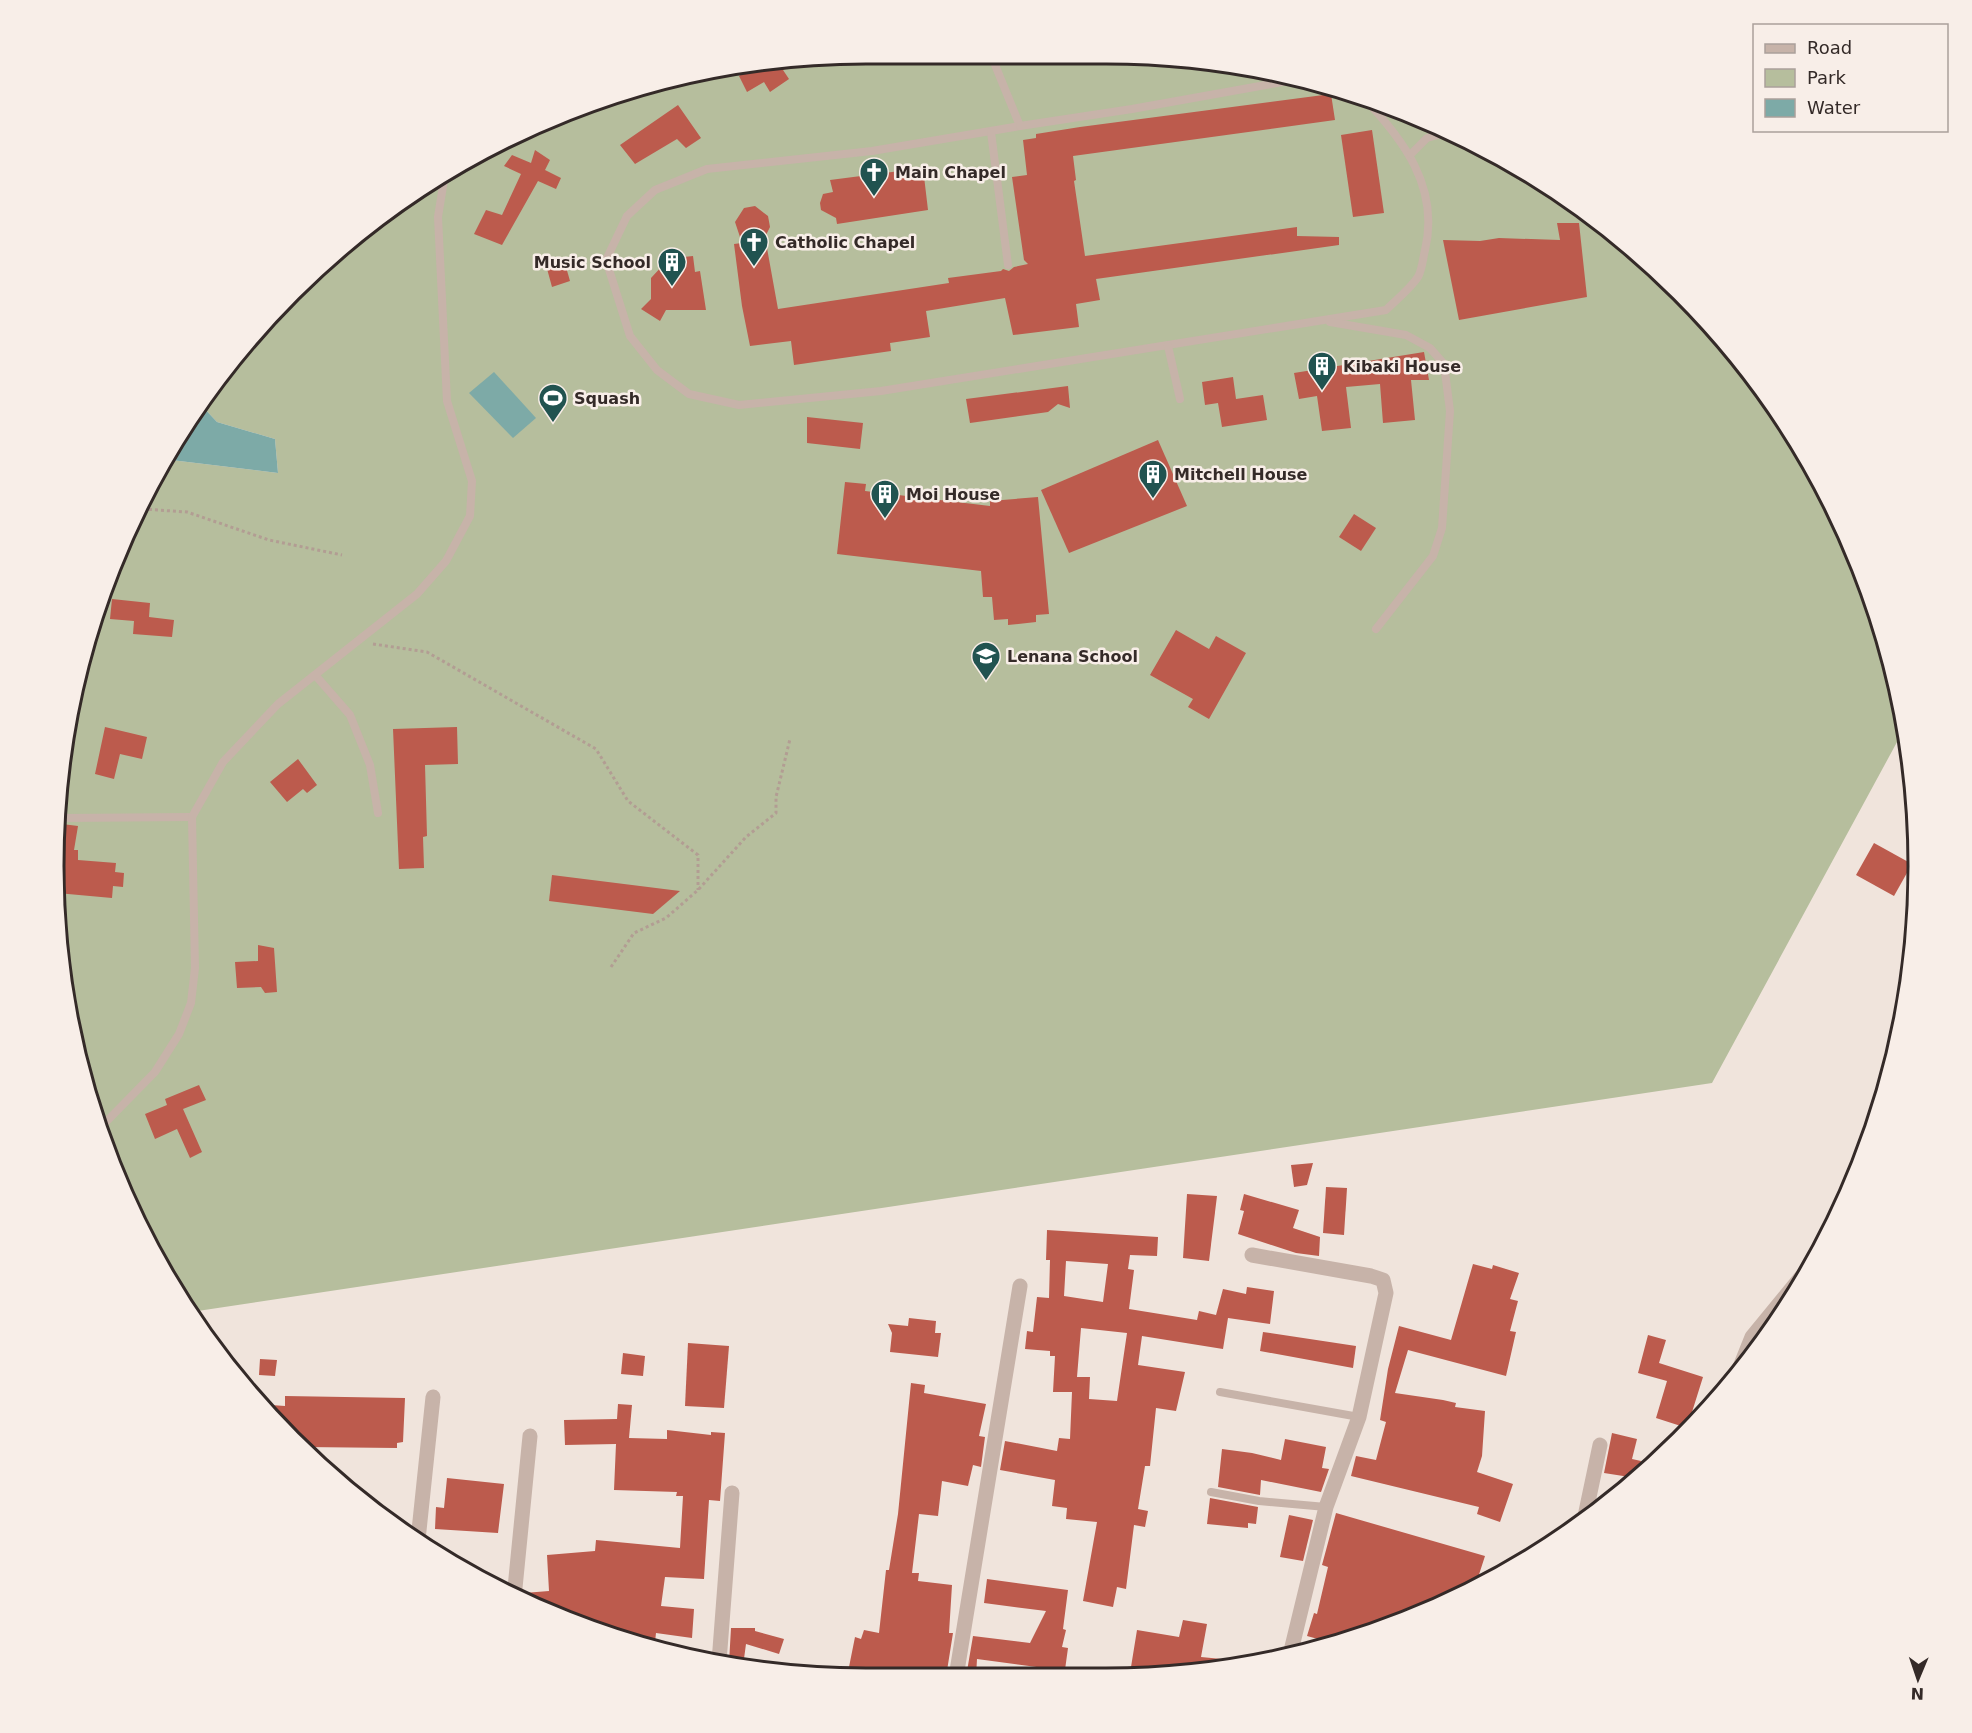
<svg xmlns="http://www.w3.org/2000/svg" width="1972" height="1733" font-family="'DejaVu Sans',sans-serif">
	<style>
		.green { fill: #b6be9d }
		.water { fill: #7daaa7 }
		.building { fill: #bc5b4d; fill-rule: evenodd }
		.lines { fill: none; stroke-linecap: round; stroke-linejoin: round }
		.path { stroke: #b29d93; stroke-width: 3; stroke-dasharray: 3 3; stroke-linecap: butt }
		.lane { stroke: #c7b3a9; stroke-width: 8 }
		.street { stroke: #c7b3a9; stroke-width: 15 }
		.labels { text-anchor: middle; stroke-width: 5; stroke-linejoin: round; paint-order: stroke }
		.poi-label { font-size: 16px; font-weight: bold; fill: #342a28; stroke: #f8eee8; text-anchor: start }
		.rim { fill: none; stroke: #342a28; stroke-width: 3 }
	</style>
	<rect width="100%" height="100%" fill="#f0e4dc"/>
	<polygon class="green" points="867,54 1158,56 1264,70 1367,97 1512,163 1641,256 1750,372 1834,507 1890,656 1903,731 1712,1083 191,1312 163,1272 82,1077 56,919 70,708 116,555 171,460 278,473 275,439 217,422 202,406 222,372 331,255 507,138 657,82"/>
	<g class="water">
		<polygon points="494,372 536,418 513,438 469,393"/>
		<polygon points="202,406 217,422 275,439 278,473 171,460"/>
	</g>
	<g class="building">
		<polygon points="795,63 783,70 789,79 770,92 764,82 747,92 739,76 748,70"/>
		<polygon points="1331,94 1335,120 1073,156 1076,180 1074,181 1085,256 1297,227 1297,236 1339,237 1339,245 1096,279 1100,300 1076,304 1079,327 1013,335 1005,298 926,311 930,337 890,343 891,351 794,365 791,341 750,346 742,306 734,244 742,243 735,222 744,208 755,206 768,216 770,227 765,237 778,309 949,283 948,278 1001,271 1003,269 1009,271 1014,267 1028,264 1024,260 1012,177 1027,175 1023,140 1036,138 1036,134 1080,127"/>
		<polygon points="678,105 701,138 686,148 677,139 635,164 620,145"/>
		<polygon points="1372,130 1384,213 1353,217 1341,135"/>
		<polygon points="535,150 550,160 545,170 561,178 556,189 538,181 502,245 474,234 486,210 502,215 521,174 504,166 512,155 531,163"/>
		<polygon points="923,168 928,210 837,224 836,218 821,210 820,203 823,194 833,192 830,180"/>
		<polygon points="1557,223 1579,223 1587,297 1459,320 1443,240 1480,241 1499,238 1560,240"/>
		<polygon points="693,256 695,272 700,271 706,310 666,310 660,321 641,309 651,299 651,278 664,264 665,259"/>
		<polygon points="564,260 570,281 552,287 546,265"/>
		<polygon points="1424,352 1429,380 1411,380 1415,420 1383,423 1380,384 1346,387 1351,428 1322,431 1317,396 1299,399 1294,373"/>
		<polygon points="1233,377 1236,399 1263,395 1267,420 1222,427 1218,403 1205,405 1202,382"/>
		<polygon points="1068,386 1070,408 1058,404 1048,412 970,423 966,399"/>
		<polygon points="807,417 863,423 860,449 807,443"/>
		<polygon points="1158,440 1187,506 1069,553 1041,490"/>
		<polygon points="845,482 866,484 865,491 990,506 990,501 1038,497 1049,614 1036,615 1036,622 1008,625 1008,619 994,620 992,597 983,597 981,571 837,554"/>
		<polygon points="1354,514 1376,528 1361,551 1339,537"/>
		<polygon points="112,599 150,603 149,617 174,620 172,637 133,634 134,621 110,619"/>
		<polygon points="1176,630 1209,649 1216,636 1246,653 1209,719 1188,707 1193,699 1150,675"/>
		<polygon points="105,727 147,737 142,759 120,754 114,779 95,774"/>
		<polygon points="457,727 458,764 425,765 427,836 423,837 424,868 399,869 393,729"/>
		<polygon points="298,759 317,785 307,793 303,789 287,802 270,782"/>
		<polygon points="62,824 78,826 74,850 78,850 78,860 116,863 115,872 124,873 123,887 113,886 112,898 57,893"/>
		<polygon points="1874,843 1912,864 1894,896 1856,875"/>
		<polygon points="552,875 680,891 653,914 549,901"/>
		<polygon points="258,945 274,948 277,992 265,993 261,987 237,988 235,962 258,961"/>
		<polygon points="199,1085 206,1100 183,1109 202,1152 190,1158 177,1129 155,1139 145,1114 167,1105 165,1099"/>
		<polygon points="1313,1163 1307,1185 1294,1187 1291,1165"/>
		<polygon points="1326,1187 1347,1188 1344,1235 1323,1233"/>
		<polygon points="1187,1194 1217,1196 1209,1261 1183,1258"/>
		<polygon points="1244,1194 1299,1210 1293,1228 1320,1237 1319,1256 1296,1253 1238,1234 1244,1211 1240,1210"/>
		<path d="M 1047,1230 L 1158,1237 L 1157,1256 L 1130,1255 L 1128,1269 L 1134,1270 L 1129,1309 L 1197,1320 L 1199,1311 L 1216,1315 L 1223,1289 L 1246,1294 L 1247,1287 L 1274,1291 L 1270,1324 L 1228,1318 L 1223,1349 L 1142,1336 L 1138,1365 L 1185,1372 L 1176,1411 L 1156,1408 L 1150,1466 L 1145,1466 L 1138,1509 L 1148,1511 L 1145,1527 L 1134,1525 L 1126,1589 L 1117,1587 L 1113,1607 L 1083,1601 L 1097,1522 L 1066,1519 L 1067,1508 L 1052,1506 L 1055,1480 L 1000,1470 L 1005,1441 L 1057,1451 L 1059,1438 L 1070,1439 L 1072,1392 L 1053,1392 L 1055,1356 L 1050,1356 L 1050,1351 L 1025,1349 L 1027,1331 L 1033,1332 L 1037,1297 L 1049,1298 L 1050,1260 L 1046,1260 ZM 1066,1261 L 1108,1264 L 1103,1302 L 1064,1296 ZM 1081,1328 L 1127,1333 L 1117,1401 L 1089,1399 L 1090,1377 L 1077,1377 Z"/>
		<polygon points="1473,1264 1492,1269 1493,1265 1519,1273 1510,1299 1518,1301 1510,1331 1516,1332 1506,1376 1408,1350 1395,1393 1443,1400 1456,1403 1455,1407 1485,1411 1482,1456 1477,1472 1513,1484 1500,1522 1477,1514 1479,1507 1351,1476 1356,1456 1376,1460 1386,1422 1380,1420 1388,1369 1399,1326 1451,1340"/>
		<polygon points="909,1318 936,1321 935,1333 941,1333 938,1357 890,1352 892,1333 888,1324 908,1326"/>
		<polygon points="1263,1332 1356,1346 1353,1368 1260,1351"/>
		<polygon points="1648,1335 1666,1340 1659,1363 1703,1377 1687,1428 1656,1418 1667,1381 1638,1373"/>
		<polygon points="688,1343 729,1346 724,1408 685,1406"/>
		<polygon points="623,1353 645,1356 643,1376 621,1374"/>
		<polygon points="260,1359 277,1360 275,1376 259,1375"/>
		<polygon points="911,1383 925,1385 924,1393 986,1404 979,1436 985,1437 981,1467 973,1465 968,1486 942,1481 938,1516 919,1514 912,1573 919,1573 918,1581 952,1585 949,1633 953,1633 946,1677 847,1677 855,1637 861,1639 864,1630 879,1633 886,1570 889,1570 898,1514"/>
		<polygon points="285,1396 405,1398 403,1442 397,1443 397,1448 304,1447 257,1404 285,1406"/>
		<polygon points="618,1404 632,1405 629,1438 667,1439 667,1430 711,1435 711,1432 725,1433 720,1501 709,1500 704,1579 665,1577 661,1606 694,1609 692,1638 656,1633 655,1642 630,1639 630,1642 523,1601 524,1593 549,1591 547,1555 595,1551 596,1540 680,1548 683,1496 676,1496 677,1492 614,1490 616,1444 565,1445 564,1420 617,1419"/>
		<polygon points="1612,1433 1637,1439 1632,1459 1641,1461 1636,1478 1604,1473"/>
		<polygon points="1285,1439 1326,1447 1322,1468 1329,1469 1321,1492 1261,1480 1260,1495 1218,1487 1222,1449 1252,1453 1281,1460"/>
		<polygon points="447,1478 504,1484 498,1533 435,1529 436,1507 444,1508"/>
		<polygon points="1210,1498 1258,1507 1256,1524 1248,1523 1248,1528 1207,1524"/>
		<polygon points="1336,1513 1485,1556 1474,1590 1336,1644 1307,1636 1314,1613 1317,1614 1328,1567 1322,1565"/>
		<polygon points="1289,1515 1313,1520 1303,1561 1280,1557"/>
		<polygon points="987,1579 1068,1590 1063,1629 1066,1630 1062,1647 1068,1648 1064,1677 1043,1677 1044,1668 977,1659 976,1677 966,1677 973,1636 1030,1643 1046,1611 984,1603"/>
		<polygon points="1183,1620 1207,1624 1201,1657 1232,1660 1233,1665 1177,1674 1131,1667 1137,1630 1179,1637"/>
		<polygon points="731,1628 755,1628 755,1631 784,1639 779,1654 746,1644 743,1666 729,1663"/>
	</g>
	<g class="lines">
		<g class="path">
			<polyline points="143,509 187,512 269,540 342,555"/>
			<polyline points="373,644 427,652 596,749 628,801 698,855 698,890"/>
			<polyline points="611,967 634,933 666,918 698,890 746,837 776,813 776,797 790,739"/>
		</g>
		<g class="lane">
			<path d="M 991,55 L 1020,126 L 872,151 L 707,169 L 655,190 L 627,216 L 606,260 L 630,336 L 657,370 L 689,394 L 739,405 L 881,391 L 1386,310 C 1396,300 1410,289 1418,277 C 1422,270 1423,258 1425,250 C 1440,187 1403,139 1362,96"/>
			<polyline points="996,63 1012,55"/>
			<polyline points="1020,126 1132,109 1299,79"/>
			<polyline points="991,132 1008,265"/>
			<polyline points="1411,154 1427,138 1445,133"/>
			<polyline points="1330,322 1406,335 1430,348 1444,364 1450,411 1442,528 1433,556 1376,629"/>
			<polyline points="1168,346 1180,399"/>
			<polyline points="316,676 350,715 370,765 378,813"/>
			<polyline points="62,818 192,817"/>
			<polyline points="102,1126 155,1072 179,1034 191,1003 195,968 192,817 223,762 278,704 417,594 446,561 470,516 472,481 447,401 438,217 444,180"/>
			<polyline points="1220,1392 1359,1417"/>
			<polyline points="1211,1492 1259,1501 1326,1507"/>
		</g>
		<g class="street">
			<polyline points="1252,1255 1371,1276 1383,1280 1386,1293 1359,1417 1326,1507 1290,1655"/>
			<polyline points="1738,1372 1752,1337 1816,1259"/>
			<polyline points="1584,1521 1600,1445"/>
			<polyline points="418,1540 433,1397"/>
			<polyline points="514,1598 530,1436"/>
			<polyline points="719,1662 732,1493"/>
			<polyline points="956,1677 1020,1286"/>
		</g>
	</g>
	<defs>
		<g id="church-pin" transform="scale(1.5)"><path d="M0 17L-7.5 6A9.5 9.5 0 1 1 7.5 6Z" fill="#215350" stroke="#f8eee8"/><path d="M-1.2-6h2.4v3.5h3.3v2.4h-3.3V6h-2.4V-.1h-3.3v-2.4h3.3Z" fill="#fff"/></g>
		<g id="building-pin" transform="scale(1.5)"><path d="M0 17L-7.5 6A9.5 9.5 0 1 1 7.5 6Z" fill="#215350" stroke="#f8eee8"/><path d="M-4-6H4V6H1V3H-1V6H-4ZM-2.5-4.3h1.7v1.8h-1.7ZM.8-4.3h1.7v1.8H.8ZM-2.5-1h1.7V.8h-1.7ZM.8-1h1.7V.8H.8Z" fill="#fff"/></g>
		<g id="stadium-pin" transform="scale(1.5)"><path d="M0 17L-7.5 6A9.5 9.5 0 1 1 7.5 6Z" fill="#215350" stroke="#f8eee8"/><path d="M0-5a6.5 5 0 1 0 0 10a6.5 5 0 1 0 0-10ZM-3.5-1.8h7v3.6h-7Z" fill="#fff"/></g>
		<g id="school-pin" transform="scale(1.5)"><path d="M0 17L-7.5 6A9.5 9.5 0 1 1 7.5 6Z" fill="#215350" stroke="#f8eee8"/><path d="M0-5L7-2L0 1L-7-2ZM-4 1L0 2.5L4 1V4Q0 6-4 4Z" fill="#fff"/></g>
	</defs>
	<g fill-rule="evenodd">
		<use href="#church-pin" x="874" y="172"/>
		<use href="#church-pin" x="754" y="242"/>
		<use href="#building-pin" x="672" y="262"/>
		<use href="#building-pin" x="1322" y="366"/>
		<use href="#stadium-pin" x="553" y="398"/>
		<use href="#building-pin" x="1153" y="474"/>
		<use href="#building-pin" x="885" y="494"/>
		<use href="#school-pin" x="986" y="656"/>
	</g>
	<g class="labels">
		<g class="poi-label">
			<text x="895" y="178">Main Chapel</text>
			<text x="775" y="248">Catholic Chapel</text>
			<text x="651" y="268" text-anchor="end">Music School</text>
			<text x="1343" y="372">Kibaki House</text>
			<text x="574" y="404">Squash</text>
			<text x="1174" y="480">Mitchell House</text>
			<text x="906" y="500">Moi House</text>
			<text x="1007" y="662">Lenana School</text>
		</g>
	</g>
	<path d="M0 0H1972V1733H0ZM866 64H1106A802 802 0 0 1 1908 866V866A802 802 0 0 1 1106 1668H866A802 802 0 0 1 64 866V866A802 802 0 0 1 866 64Z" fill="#f8eee8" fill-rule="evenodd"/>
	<path class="rim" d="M866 64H1106A802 802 0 0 1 1908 866V866A802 802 0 0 1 1106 1668H866A802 802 0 0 1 64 866V866A802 802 0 0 1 866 64Z"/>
	<rect x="1753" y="24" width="195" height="108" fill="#f8eee8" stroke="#aaa09b" stroke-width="1.5"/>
	<rect x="1765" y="44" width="30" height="9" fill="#c7b3a9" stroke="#aaa09b" stroke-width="1.5"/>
	<text x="1807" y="54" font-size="18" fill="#342a28">Road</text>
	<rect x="1765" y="69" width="30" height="18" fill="#b6be9d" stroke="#aaa09b" stroke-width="1.5"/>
	<text x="1807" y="84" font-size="18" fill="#342a28">Park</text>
	<rect x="1765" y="99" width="30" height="18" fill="#7daaa7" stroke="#aaa09b" stroke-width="1.5"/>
	<text x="1807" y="114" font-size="18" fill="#342a28">Water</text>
	<g transform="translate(1918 1679) rotate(182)" stroke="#f8eee8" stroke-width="4.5" paint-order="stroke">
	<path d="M0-4.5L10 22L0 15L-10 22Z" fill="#342a28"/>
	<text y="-9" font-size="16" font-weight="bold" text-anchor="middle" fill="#342a28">N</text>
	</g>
</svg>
